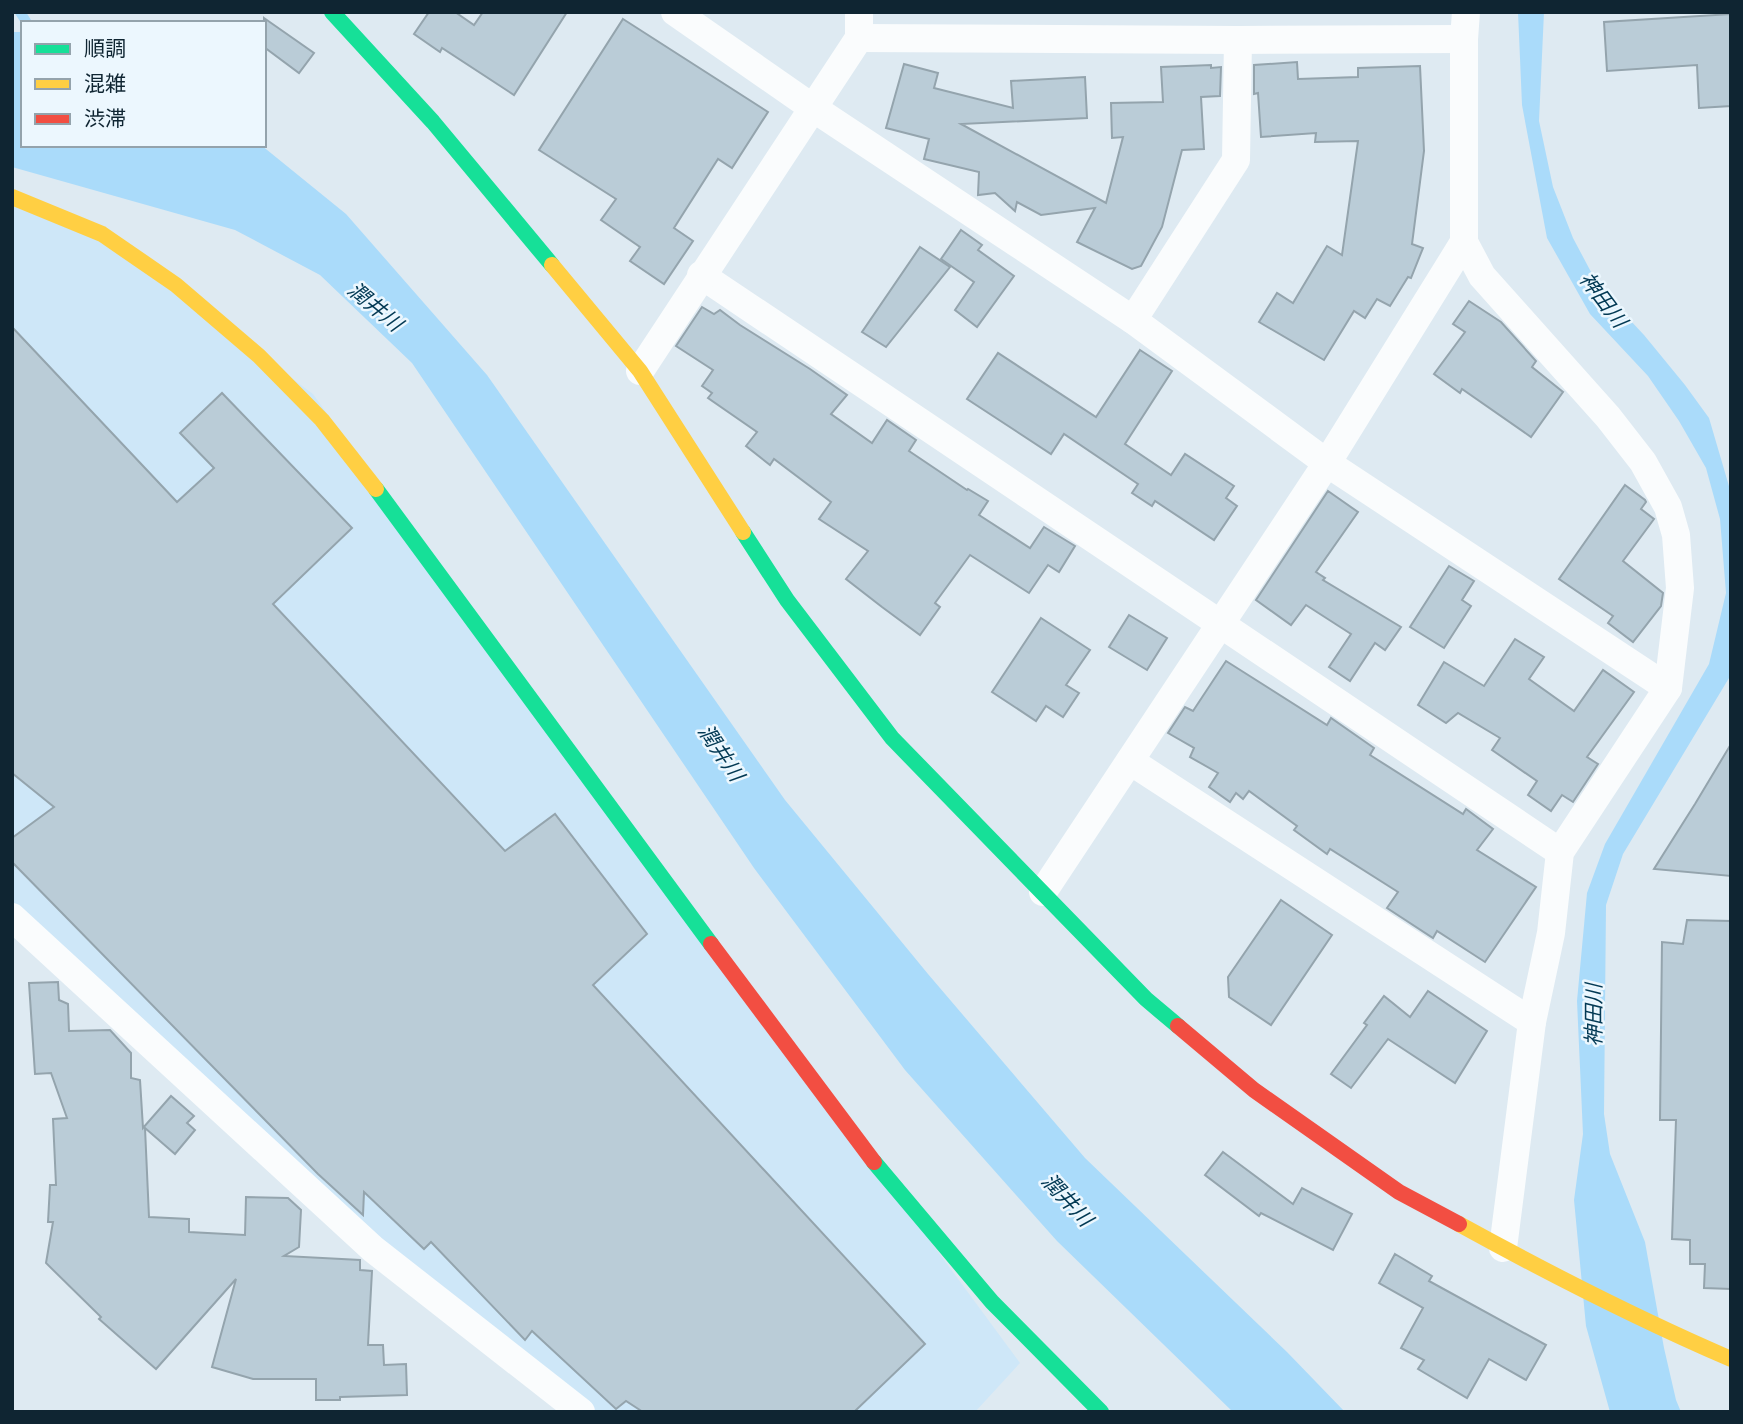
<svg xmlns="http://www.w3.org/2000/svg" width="1743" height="1424" font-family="Poppins,'Noto Sans JP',sans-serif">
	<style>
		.built { fill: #cee7f8 }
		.water { fill: #aadbfa }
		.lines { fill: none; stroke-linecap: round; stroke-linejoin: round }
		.stream { stroke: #aadbfa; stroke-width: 10 }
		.building { fill: #baccd7; stroke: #94a4ad; stroke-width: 2 }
		.street { stroke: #fafcfd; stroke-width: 28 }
		.fast { stroke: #16e098; stroke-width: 16 }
		.slow { stroke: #ffcf43; stroke-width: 16 }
		.jam { stroke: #f24e42; stroke-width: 16 }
		.labels { text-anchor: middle; stroke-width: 5; stroke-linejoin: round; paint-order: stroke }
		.water-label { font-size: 21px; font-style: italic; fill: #023954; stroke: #ecf7fe }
	</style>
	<rect width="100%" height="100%" fill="#deeaf2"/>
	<polygon class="built" points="12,199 86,227 313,394 499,656 1020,1363 975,1412 586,1412 311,1192 12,905"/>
	<g class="water">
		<polygon points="1518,12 1544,12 1539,121 1553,187 1573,238 1599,287 1644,335 1685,385 1709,418 1731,493 1729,678 1623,854 1606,905 1604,1114 1610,1154 1645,1242 1664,1348 1676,1400 1681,1412 1610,1412 1586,1326 1574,1200 1583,1134 1577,1001 1587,893 1605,844 1709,664 1726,593 1720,519 1706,468 1679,421 1648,376 1590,314 1547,238 1522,105"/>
		<polygon points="12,32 23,32 23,145 261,145 346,214 487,375 785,800 928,974 1085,1158 1287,1352 1345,1412 1233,1412 1057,1241 905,1070 754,868 412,363 320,275 235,230 12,167"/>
	</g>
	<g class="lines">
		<polyline class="stream" points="20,12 27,23"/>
	</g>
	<g class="building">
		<polygon points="429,12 455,12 474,25 483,12 567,12 514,95 442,48 440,52 414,34"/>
		<polygon points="1731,14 1731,106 1699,108 1697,65 1607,71 1604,22"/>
		<polygon points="264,18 314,53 299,73 264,47"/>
		<polygon points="623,19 768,112 732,168 718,159 674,228 693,241 664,284 630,261 640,247 601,220 616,199 539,150"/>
		<polygon points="1297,62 1298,79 1358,77 1358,68 1420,66 1424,151 1412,244 1423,248 1411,278 1408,277 1390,306 1377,299 1365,318 1354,311 1324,360 1259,322 1277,293 1293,303 1327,246 1342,255 1358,141 1315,142 1316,133 1261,137 1258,93 1254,94 1254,65"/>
		<polygon points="904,64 938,73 934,88 1013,108 1011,81 1085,77 1087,118 961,124 1106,203 1123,137 1112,138 1111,103 1163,102 1161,67 1211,65 1211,68 1221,67 1220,96 1201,97 1204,149 1182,150 1162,227 1141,266 1132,269 1077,242 1095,208 1041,215 1017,202 1015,211 995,193 978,195 979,172 924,159 929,139 886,128"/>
		<polygon points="961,230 982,245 978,250 1014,276 977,327 955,310 974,282 941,259"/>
		<polygon points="920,247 950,267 886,347 862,332"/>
		<polygon points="1469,301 1501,322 1536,361 1532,367 1563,392 1531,437 1462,389 1460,393 1434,374 1465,332 1453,324"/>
		<polygon points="702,307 714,314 720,310 740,325 810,369 847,395 831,414 872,443 887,420 916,440 909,451 967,490 968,489 988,501 979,515 1030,548 1044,527 1075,546 1059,572 1048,565 1029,593 970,555 935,603 940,607 920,635 882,607 846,579 868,551 819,519 831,502 774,459 770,465 746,446 757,432 708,398 712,393 702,386 713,370 676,346"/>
		<polygon points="12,327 177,502 214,468 180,433 222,393 352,528 273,604 505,851 555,814 647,934 593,985 925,1344 854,1412 643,1412 626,1401 616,1409 532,1331 525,1340 431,1242 424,1249 364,1192 363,1215 318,1174 12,862 12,838 54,807 12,773"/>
		<polygon points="1140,350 1172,371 1125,444 1171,475 1185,454 1234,486 1226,498 1237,506 1214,540 1155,501 1152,506 1132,493 1138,484 1064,434 1051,454 967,399 998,353 1096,417"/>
		<polygon points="1625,485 1645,500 1646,502 1641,509 1654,519 1623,561 1663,593 1661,606 1633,642 1608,623 1613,616 1559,579"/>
		<polygon points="1328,491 1358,512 1316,572 1325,578 1323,580 1401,627 1385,650 1375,643 1350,681 1329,667 1351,634 1306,605 1291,625 1256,600"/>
		<polygon points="1449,566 1474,581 1462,600 1471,606 1444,648 1410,627"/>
		<polygon points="1129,615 1167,638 1147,670 1109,647"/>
		<polygon points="1041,618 1090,650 1066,685 1079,693 1063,717 1046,706 1036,721 992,692"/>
		<polygon points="1515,639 1544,657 1529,679 1574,711 1603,670 1634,692 1587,757 1598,764 1573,802 1562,795 1551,811 1528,795 1537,781 1492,750 1500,738 1458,713 1446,723 1418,705 1444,662 1484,686"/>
		<polygon points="1226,661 1327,725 1331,718 1374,748 1370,755 1463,814 1466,809 1493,829 1477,850 1536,887 1485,962 1437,931 1433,938 1387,908 1398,892 1330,849 1327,854 1294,830 1297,826 1249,791 1243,799 1236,793 1230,802 1209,787 1218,773 1190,757 1194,748 1168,733 1185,707 1193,711"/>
		<polygon points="1731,744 1731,876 1654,869 1695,804"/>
		<polygon points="1281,900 1332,935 1271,1025 1229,997 1228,977"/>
		<polygon points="1687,920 1731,921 1731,1289 1704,1288 1705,1264 1690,1264 1690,1240 1672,1239 1676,1120 1660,1120 1662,942 1683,944"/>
		<polygon points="58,982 59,1000 68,1004 69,1031 110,1030 131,1053 131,1078 140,1080 143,1128 171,1096 194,1116 187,1123 195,1130 175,1154 145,1128 149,1217 189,1219 189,1232 245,1235 246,1197 288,1198 301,1210 299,1247 284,1256 360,1260 360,1270 372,1271 368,1345 383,1345 384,1365 406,1364 407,1395 340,1397 340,1400 316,1400 316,1379 253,1379 212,1367 236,1279 156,1369 99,1319 101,1317 46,1263 53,1222 48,1222 50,1185 56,1185 53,1119 67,1118 51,1073 35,1074 29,983"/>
		<polygon points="1428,991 1487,1031 1455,1083 1388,1039 1351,1088 1331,1074 1367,1025 1364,1023 1384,996 1410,1017"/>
		<polygon points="1223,1152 1293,1204 1302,1188 1352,1214 1333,1250 1261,1213 1259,1216 1205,1175"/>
		<polygon points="1395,1254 1432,1276 1429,1281 1546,1345 1526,1380 1489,1359 1467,1398 1418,1369 1424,1360 1401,1348 1423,1308 1379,1283"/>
	</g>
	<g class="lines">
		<g class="street">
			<polyline points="675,12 813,108 1133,320 1327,463 1668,688"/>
			<polyline points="1466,12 1464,39 1464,242 1482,276 1608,417 1643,462 1668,507 1676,535 1680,588 1668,688 1560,852 1551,933 1532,1022 1503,1248"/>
			<polyline points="859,38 1238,40 1464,39"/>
			<polyline points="701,275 1560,852"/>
			<polyline points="1133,320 1236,160 1238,40"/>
			<polyline points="640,371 859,38 859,12"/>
			<polyline points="1130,761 1532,1022"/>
			<polyline points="1043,892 1327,463 1464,242"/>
			<polyline points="12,917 373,1249 581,1412"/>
		</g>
		<g class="fast">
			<polyline points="332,12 433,122 552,265"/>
			<polyline points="376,489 711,944"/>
			<polyline points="743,532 787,600 892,738 1146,999 1178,1026"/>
			<polyline points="874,1162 992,1302 1101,1412"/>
		</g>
		<g class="slow">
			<polyline points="12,197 102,234 176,285 259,356 322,420 376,489"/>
			<polyline points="552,265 640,371 743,532"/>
			<path d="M 1459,1224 C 1548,1273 1638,1319 1731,1359"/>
		</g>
		<g class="jam">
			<polyline points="711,944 874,1162"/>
			<polyline points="1178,1026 1254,1090 1399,1192 1459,1224"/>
		</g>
	</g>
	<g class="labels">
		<g class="water-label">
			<text transform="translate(1603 300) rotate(53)" y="7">神田川</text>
			<text transform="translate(375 307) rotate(40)" y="7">潤井川</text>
			<text transform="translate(721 753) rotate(56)" y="7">潤井川</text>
			<text transform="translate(1594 1015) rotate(-90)" y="7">神田川</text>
			<text transform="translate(1067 1200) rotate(47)" y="7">潤井川</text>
		</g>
	</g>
	<rect width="1743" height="1424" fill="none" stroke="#0f2532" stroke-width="28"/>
	<rect x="21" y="21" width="245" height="126" fill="#ecf7fe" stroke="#94a3ac" stroke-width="2"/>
	<rect x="35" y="44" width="35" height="10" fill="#16e098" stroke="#94a3ac" stroke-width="2"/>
	<text x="84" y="56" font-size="21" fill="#0f2532">順調</text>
	<rect x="35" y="79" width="35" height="10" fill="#ffcf43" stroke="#94a3ac" stroke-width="2"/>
	<text x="84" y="91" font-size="21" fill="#0f2532">混雑</text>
	<rect x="35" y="114" width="35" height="10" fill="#f24e42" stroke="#94a3ac" stroke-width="2"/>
	<text x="84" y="126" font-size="21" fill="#0f2532">渋滞</text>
</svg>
